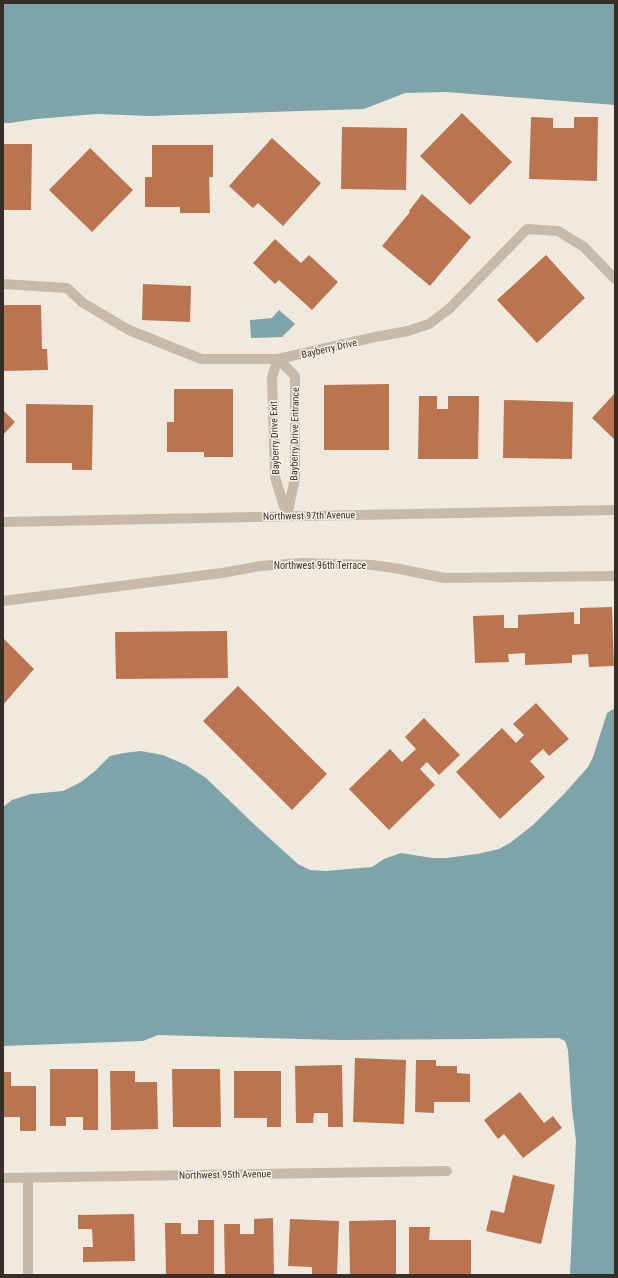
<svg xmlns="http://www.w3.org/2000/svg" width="618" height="1278" font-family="'Roboto Condensed',sans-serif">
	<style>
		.water { fill: #7ea4aa }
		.building { fill: #ba7550 }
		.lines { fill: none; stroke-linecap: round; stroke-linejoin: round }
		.street { stroke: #c7baaa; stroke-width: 10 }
		.labels { text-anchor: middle; stroke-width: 3; stroke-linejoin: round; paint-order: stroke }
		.street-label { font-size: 10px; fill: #352e29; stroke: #f8f2e9 }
	</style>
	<rect width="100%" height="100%" fill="#f0e9dd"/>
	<g class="water">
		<polygon points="3,3 615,3 615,105 446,92 405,93 364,109 150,116 97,114 36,119 10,123 3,123"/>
		<polygon points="279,310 295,324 282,337 251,338 250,320 272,318"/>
		<polygon points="615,708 615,1275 570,1275 576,1141 572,1109 568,1050 565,1041 559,1038 476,1039 340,1040 158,1035 143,1041 3,1046 3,807 12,800 31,794 63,791 81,782 95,771 110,756 124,753 141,751 163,755 186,765 206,778 257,827 298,864 310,870 326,871 372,867 384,859 401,853 432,858 446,858 477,854 499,849 510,843 533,825 564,794 588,767 593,757 607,713"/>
	</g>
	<g class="building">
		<polygon points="462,113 512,162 470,205 420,156"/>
		<polygon points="531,117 553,118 553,128 574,128 574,117 598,117 597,181 529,179"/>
		<polygon points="342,127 407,128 406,190 341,189"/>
		<polygon points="272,138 321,183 283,226 258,203 253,208 229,186"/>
		<polygon points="3,144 32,144 31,210 3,210"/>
		<polygon points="152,145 213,145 213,177 209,177 210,213 180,213 180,207 145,207 145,177 152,177"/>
		<polygon points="90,148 133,190 92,232 49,190"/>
		<polygon points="422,194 471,237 430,286 382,246 410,212 409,211"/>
		<polygon points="275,239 301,263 309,255 338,282 312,310 279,280 275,284 253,263"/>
		<polygon points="546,255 585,298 537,343 497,300"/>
		<polygon points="143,284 191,286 190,322 142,320"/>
		<polygon points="3,305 41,305 42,349 47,349 48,370 3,371"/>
		<polygon points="389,384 389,450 324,450 324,385"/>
		<polygon points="174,389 233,389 233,457 204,457 204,452 167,452 167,422 174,422"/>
		<polygon points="615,393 615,440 592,418"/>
		<polygon points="419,396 437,396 437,409 448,409 448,396 479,396 478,459 418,459"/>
		<polygon points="504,400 573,402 572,459 503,458"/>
		<polygon points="26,404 93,405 92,470 72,470 72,463 26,463"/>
		<polygon points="3,410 15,422 3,435"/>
		<polygon points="612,607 614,666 589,667 588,654 572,655 572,663 525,665 525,653 508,654 509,662 475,663 473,616 504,615 504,628 518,628 518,615 574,612 574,624 580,624 580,608"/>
		<polygon points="227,631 228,678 116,679 115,632"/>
		<polygon points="4,639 34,669 3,705 3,640"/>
		<polygon points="238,686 327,774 292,810 203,721"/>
		<polygon points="536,703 569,739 549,756 543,749 530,761 545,777 500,819 456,772 502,728 516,743 524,735 513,724"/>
		<polygon points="424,718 460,755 439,775 427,762 420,769 435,785 389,830 349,789 390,749 402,762 416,749 405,737"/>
		<polygon points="355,1058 406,1060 404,1124 353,1122"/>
		<polygon points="416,1060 436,1060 436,1066 457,1066 457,1073 470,1074 470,1102 434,1102 434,1113 415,1112"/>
		<polygon points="342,1065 343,1127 328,1127 328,1113 314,1113 313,1123 296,1123 295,1066"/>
		<polygon points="50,1069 98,1069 98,1130 83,1130 83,1117 66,1117 66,1126 50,1126"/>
		<polygon points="172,1069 220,1069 221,1127 173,1127"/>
		<polygon points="110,1071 135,1071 135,1082 157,1082 158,1129 111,1130"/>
		<polygon points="234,1071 281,1071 281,1127 267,1127 267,1118 234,1118"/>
		<polygon points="3,1072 11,1072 11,1086 36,1086 36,1131 20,1131 20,1117 3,1117"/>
		<polygon points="520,1092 544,1123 553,1116 562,1128 523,1158 504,1134 498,1139 484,1120"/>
		<polygon points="513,1175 555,1185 541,1244 486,1231 491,1210 504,1213"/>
		<polygon points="134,1214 135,1261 83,1262 83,1247 93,1247 92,1229 78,1229 78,1215"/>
		<polygon points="273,1218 274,1275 225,1275 224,1224 240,1224 240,1234 254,1234 254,1219"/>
		<polygon points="290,1219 339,1221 337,1275 312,1275 312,1267 288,1266"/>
		<polygon points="198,1220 214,1220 214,1275 166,1275 165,1223 181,1223 181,1234 198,1234"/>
		<polygon points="396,1220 396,1274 350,1275 349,1221"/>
		<polygon points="409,1227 430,1227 429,1240 471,1240 471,1275 409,1275"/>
	</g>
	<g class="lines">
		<g class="street">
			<polyline points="3,284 67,288 83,303 129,330 201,359 278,359 375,337 408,331 429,324 449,309 527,229 558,231 584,247 615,279"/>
			<polygon points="278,359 295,376 295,478 287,516 275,477 272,377"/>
			<polyline points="3,522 615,510"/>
			<polyline points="3,601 222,573 260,566 303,563 372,565 400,569 444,578 615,576"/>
			<polyline points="3,1178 447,1171"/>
			<polyline points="28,1178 28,1275"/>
		</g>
	</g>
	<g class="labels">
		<g class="street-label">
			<text transform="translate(329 348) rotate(-13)" y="4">Bayberry Drive</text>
			<text transform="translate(294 434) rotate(-89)" y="4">Bayberry Drive Entrance</text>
			<text transform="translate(274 438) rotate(-92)" y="4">Bayberry Drive Exit</text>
			<text transform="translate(309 515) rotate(-1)" y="4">Northwest 97th Avenue</text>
			<text x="320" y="569">Northwest 96th Terrace</text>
			<text transform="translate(225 1174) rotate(-1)" y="4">Northwest 95th Avenue</text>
		</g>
	</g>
	<rect width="618" height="1278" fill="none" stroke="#352e29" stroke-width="8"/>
</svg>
